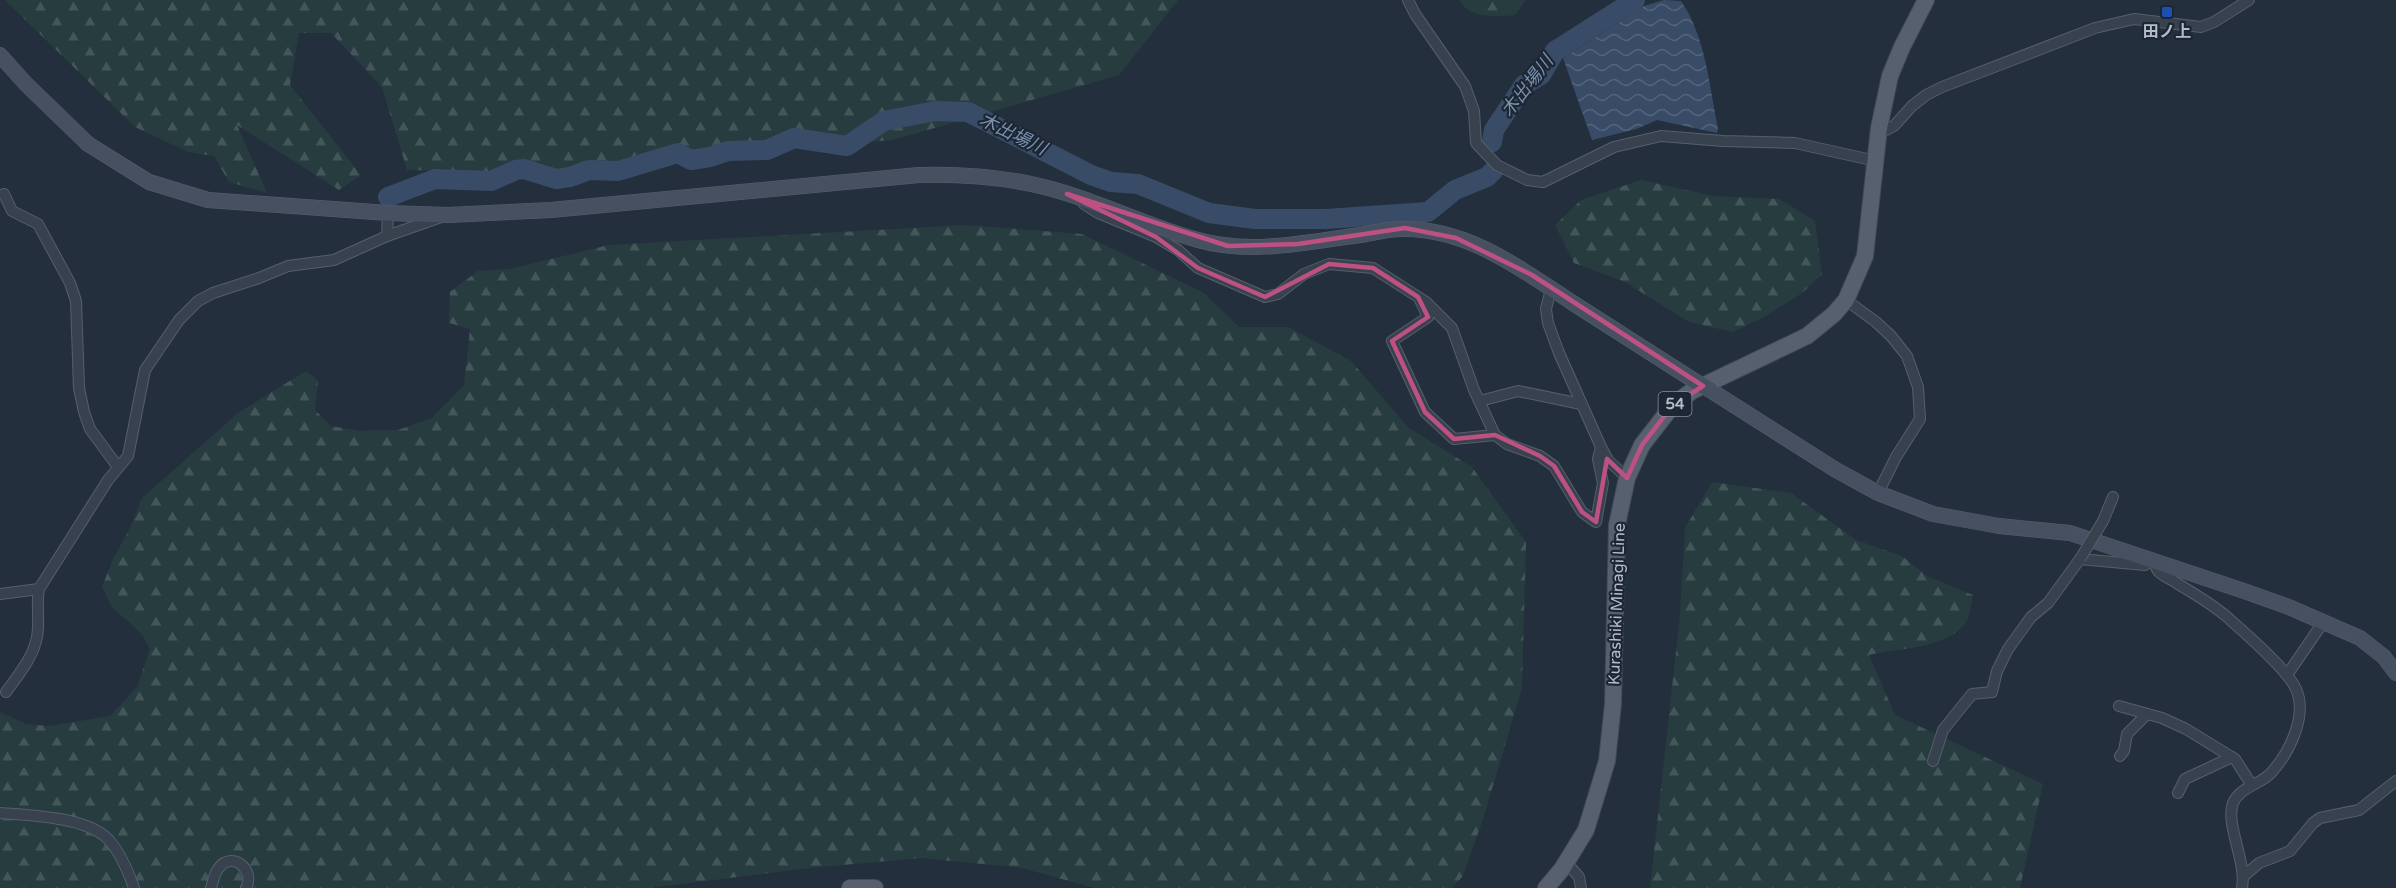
<svg xmlns="http://www.w3.org/2000/svg" width="2396" height="888" font-family="'Varela Round','Noto Sans JP',sans-serif">
	<style>
		.forest { fill: url(#forest-firs) }
		.water { fill: url(#water-waves) }
		.lines { fill: none; stroke-linecap: round; stroke-linejoin: round }
		.river { stroke: #394c67; stroke-width: 20 }
		.street-casing { stroke: #565f6c; stroke-width: 12 }
		.secondary-casing { stroke: #565f6c; stroke-width: 16 }
		.primary-casing { stroke: #414a57; stroke-width: 18 }
		.street { stroke: #38414e; stroke-width: 10 }
		.secondary { stroke: #465061; stroke-width: 15 }
		.primary { stroke: #56606e; stroke-width: 16 }
		.street-bridge-casing { stroke: #565f6c; stroke-width: 12; stroke-linecap: butt }
		.secondary-bridge-casing { stroke: #565f6c; stroke-width: 16; stroke-linecap: butt }
		.street-bridge { stroke: #38414e; stroke-width: 10 }
		.secondary-bridge { stroke: #465061; stroke-width: 15 }
		.marked { fill: none; stroke: #bd5182; stroke-width: 4.5; stroke-linejoin: round }
		.transit-dot { fill: #1a4fb4; stroke: #1d2633; stroke-width: 2 }
		.labels { text-anchor: middle; stroke-width: 4.5; stroke-linejoin: round; paint-order: stroke }
		.shield { fill: #1d2633; stroke: #878f9c; stroke-width: 1.5 }
		.shield-label { font-size: 15px; font-weight: bold; fill: #b4bcc9 }
		.poi-label { font-size: 16px; font-weight: bold; fill: #b4bcc9; stroke: #1d2633 }
		.street-label { font-size: 16px; fill: #b4bcc9; stroke: #1d2633 }
		.water-label { font-size: 18px; font-style: italic; fill: #7c92b1; stroke: #1d2633 }
	</style>
	<defs>
		<pattern id="forest-firs" width="22" height="20" patternUnits="userSpaceOnUse" patternTransform="scale(1.5)"><rect width="22" height="20" fill="#263c3f"/><path d="M5 1l3.5 6h-7zM16 11l3.5 6h-7z" fill="#435659"/></pattern>
		<pattern id="water-waves" width="16" height="10" patternUnits="userSpaceOnUse" patternTransform="scale(1.5)"><rect width="16" height="10" fill="#394c67"/><path d="M0 5q4-4 8 0t8 0" fill="none" stroke="#53647b"/></pattern>
	</defs>
	<rect width="100%" height="100%" fill="#242f3e"/>
	<g class="forest">
		<polygon points="5,0 1178,0 1119,75 893,140 523,172 407,170 382,87 331,33 299,33 290,85 361,175 339,190 237,125 267,193 229,182 214,156 188,152 135,127"/>
		<path d="M 1459,0 L 1526,0 L 1515,15 C 1496,17 1470,19 1459,0 Z"/>
		<polygon points="1641,180 1714,196 1779,199 1815,221 1822,274 1802,293 1764,317 1733,332 1689,322 1625,282 1574,263 1555,225 1581,200"/>
		<polygon points="964,225 1082,234 1204,293 1239,327 1288,327 1351,361 1409,428 1472,467 1526,542 1522,688 1483,819 1463,876 1452,888 1094,888 1022,868 921,858 809,868 649,888 0,888 0,712 26,724 50,726 110,716 137,687 150,649 142,634 112,607 102,587 113,559 130,528 142,498 238,413 306,371 318,380 315,410 331,426 360,431 398,430 432,418 464,385 470,329 449,323 450,292 478,271 510,269 609,245"/>
		<path d="M 1712,482 L 1791,493 L 1856,540 L 1902,556 L 1927,576 L 1973,595 C 1971,603 1970,615 1966,622 C 1947,649 1898,648 1869,655 L 1895,715 L 2043,784 L 2020,888 L 1650,888 L 1680,615 L 1685,528 Z"/>
	</g>
	<path class="water" d="M 1664,0 L 1681,1 C 1706,37 1709,86 1718,128 L 1717,133 L 1657,120 L 1636,129 L 1592,140 L 1563,58 L 1644,6 Z"/>
	<g class="lines">
		<g class="river">
			<polyline points="1492,142 1494,130 1524,85 1541,75 1555,51 1635,0"/>
			<polyline points="388,197 435,179 491,181 516,170 524,169 556,179 570,177 589,170 618,171 678,153 691,160 710,157 728,151 767,150 794,138 847,146 884,121 935,111 968,112 1091,175 1111,182 1138,184 1209,213 1255,219 1326,219 1428,212 1455,190 1487,177 1494,170"/>
		</g>
		<g class="street-casing">
			<g id="street">
				<polyline points="1408,0 1415,14 1465,86 1474,111 1476,143 1497,165 1527,180 1543,182 1614,147 1661,136 1723,141 1795,143 1876,161"/>
				<polyline points="1879,128 1882,132 1894,126 1912,106 1926,95 1942,87 2095,28 2134,19 2201,27 2214,22 2249,0"/>
				<polyline points="4,194 12,211 38,224 70,283 76,301 79,388 84,412 90,429 118,467"/>
				<polyline points="1084,204 1098,213 1156,237 1178,250 1198,268 1265,297 1278,294 1304,274 1329,264 1373,268 1426,302 1452,328 1474,390 1495,435 1507,444 1540,456 1554,466 1582,512 1596,522 1603,483 1598,459 1601,447"/>
				<polyline points="387,236 441,217"/>
				<polyline points="1551,289 1546,309 1548,323 1559,353 1601,447 1608,460 1627,478"/>
				<polyline points="1420,300 1428,317 1392,341 1425,412 1454,439 1495,435"/>
				<polyline points="1846,300 1876,322 1891,336 1907,356 1918,387 1920,419 1896,457 1878,493"/>
				<polyline points="1480,401 1518,391 1581,404"/>
				<polyline points="2103,521 2113,497"/>
				<polyline points="0,594 39,589"/>
				<polyline points="2287,675 2324,621"/>
				<path d="M 6,692 C 18,675 33,658 37,637 C 40,621 36,605 39,589 L 108,480 L 128,456 L 145,370 L 179,320 L 198,301 L 213,293 L 259,278 L 288,266 L 334,260 L 387,236 L 388,213"/>
				<polyline points="2119,706 2162,718 2186,729 2235,759 2251,784"/>
				<polyline points="2120,756 2124,751 2127,734 2147,714"/>
				<path d="M 1933,761 L 1943,730 L 1972,694 L 1992,692 L 1997,671 L 2008,649 L 2031,617 L 2048,603 L 2080,559 L 2145,565 L 2153,560 C 2155,564 2156,569 2159,572 C 2164,577 2173,580 2178,584 C 2195,594 2212,604 2227,617 C 2244,632 2288,670 2296,689 C 2308,716 2289,753 2271,773 C 2261,784 2240,787 2233,803 C 2225,824 2247,862 2242,888"/>
				<polyline points="2178,793 2185,779 2232,757"/>
				<path d="M 0,813 C 30,815 86,817 108,839 C 120,852 128,871 134,888"/>
				<polyline points="1566,862 1579,877 1581,888"/>
				<polyline points="2244,876 2259,863 2290,851 2313,823 2320,818 2359,810 2396,781"/>
				<path d="M 211,888 C 213,882 214,874 218,869 C 231,850 256,869 246,888"/>
			</g>
		</g>
		<g class="secondary-casing">
			<g id="secondary">
				<path d="M 0,55 L 26,84 L 88,144 L 149,182 L 208,200 L 388,213 L 448,215 L 551,210 L 919,175 C 957,174 993,176 1031,184 C 1089,196 1142,225 1198,240 C 1251,255 1307,242 1360,235 C 1374,233 1390,228 1405,229 C 1470,229 1524,271 1576,305 C 1614,329 1652,354 1690,378"/>
				<polyline points="1710,390 1836,470 1878,493 1933,514 1999,526 2070,533 2244,591 2289,607 2360,638 2384,657 2396,673"/>
			</g>
		</g>
		<g class="primary-casing">
			<g id="primary">
				<polyline points="850,888 875,888"/>
				<polyline points="1546,888 1562,869 1586,830 1607,761 1613,704 1617,525 1627,478 1642,445 1673,405 1692,391 1807,336 1834,314 1846,300 1865,256 1879,128 1890,76 1902,47 1926,0"/>
			</g>
		</g>
		<use href="#street" class="street"/>
		<use href="#secondary" class="secondary"/>
		<use href="#primary" class="primary"/>
		<g class="street-bridge-casing">
			<polyline id="street-bridge" points="2080,559 2103,521"/>
		</g>
		<g class="secondary-bridge-casing">
			<polyline id="secondary-bridge" points="1690,378 1710,390"/>
		</g>
		<use href="#street-bridge" class="street-bridge"/>
		<use href="#secondary-bridge" class="secondary-bridge"/>
	</g>
	<path class="marked" d="M 1067,194 L 1228,246 L 1298,244 L 1405,228 L 1456,238 L 1532,275 L 1703,386 L 1673,405 L 1642,445 L 1627,478 L 1607,459 L 1596,522 L 1582,512 L 1554,466 L 1540,456 L 1495,435 L 1454,439 L 1425,412 L 1392,341 L 1428,317 L 1418,297 L 1373,268 L 1329,264 L 1265,297 L 1198,268 L 1156,237 Z"/>
	<rect class="transit-dot" x="2161" y="6" width="12" height="12" rx="3"/>
	<g class="labels">
		<rect class="shield" x="1658.5" y="392" width="33" height="24" rx="4.5"/>
		<g class="shield-label">
			<text x="1675" y="409">54</text>
		</g>
		<g class="poi-label">
			<text x="2167" y="37">田ノ上</text>
		</g>
		<g class="street-label">
			<text transform="translate(1616 604) rotate(-88)" y="6">Kurashiki Minagi Line</text>
		</g>
		<g class="water-label">
			<text transform="translate(1527 86) rotate(-52)" y="6">木出場川</text>
			<text transform="translate(1013 134) rotate(26)" y="6">木出場川</text>
		</g>
	</g>
</svg>
